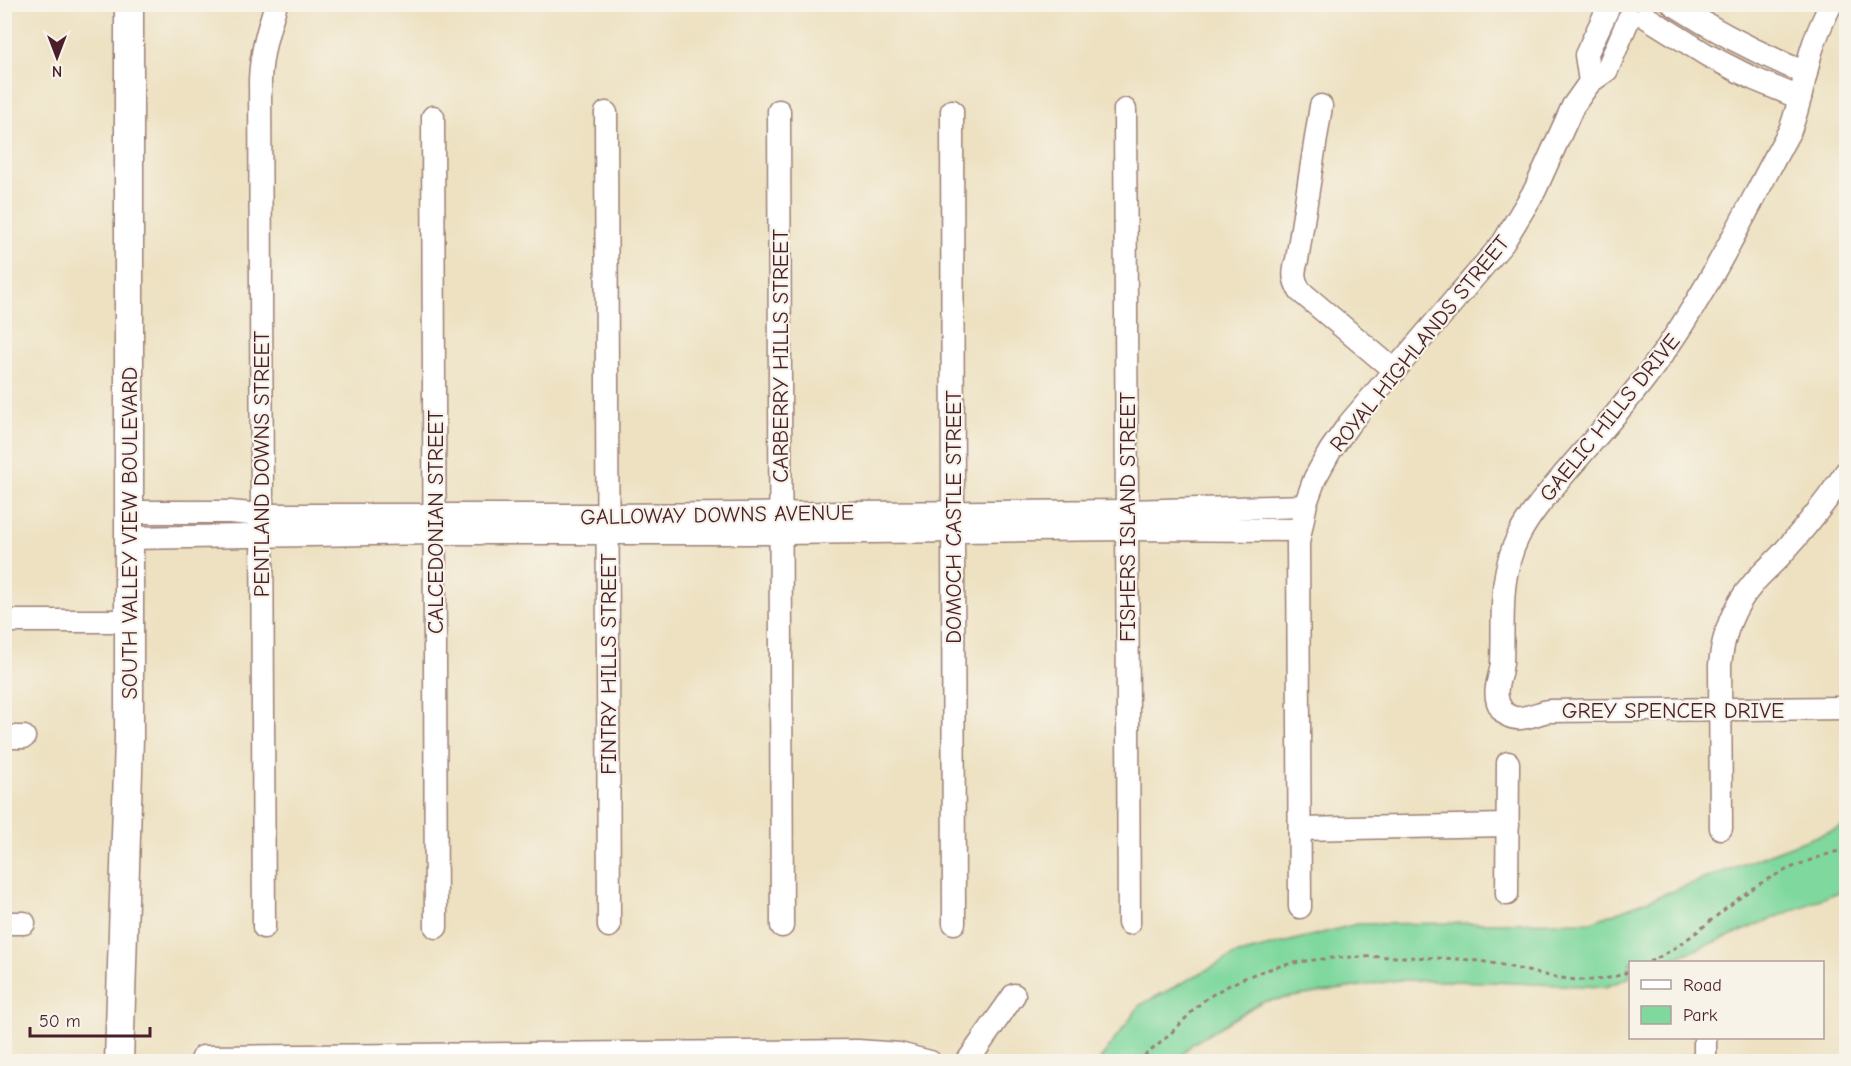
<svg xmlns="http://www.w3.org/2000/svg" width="1851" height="1066" font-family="'Comic Neue',sans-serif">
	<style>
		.green { fill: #7fd89e; stroke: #647c64; stroke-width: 1.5 }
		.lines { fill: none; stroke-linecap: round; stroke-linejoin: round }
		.minor-casing { stroke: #9c8076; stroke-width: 25 }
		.major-casing { stroke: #9c8076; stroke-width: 31 }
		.path { stroke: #9c8076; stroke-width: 3; stroke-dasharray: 4.5 4.5; stroke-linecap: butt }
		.minor { stroke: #fff; stroke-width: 22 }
		.major { stroke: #fff; stroke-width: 28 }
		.labels { text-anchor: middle; stroke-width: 4.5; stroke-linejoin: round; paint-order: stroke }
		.street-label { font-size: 22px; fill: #4a1f2b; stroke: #f7f3e8 }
	</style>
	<rect width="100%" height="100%" fill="#f7f3e8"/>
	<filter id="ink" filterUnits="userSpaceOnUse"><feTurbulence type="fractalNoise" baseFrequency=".0167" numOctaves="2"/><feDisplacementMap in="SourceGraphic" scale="12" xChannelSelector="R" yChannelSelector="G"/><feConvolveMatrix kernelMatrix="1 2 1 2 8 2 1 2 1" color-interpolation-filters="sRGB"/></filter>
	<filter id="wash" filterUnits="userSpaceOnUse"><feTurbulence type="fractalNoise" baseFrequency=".008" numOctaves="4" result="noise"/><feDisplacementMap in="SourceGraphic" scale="24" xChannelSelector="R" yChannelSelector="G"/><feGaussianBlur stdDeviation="1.35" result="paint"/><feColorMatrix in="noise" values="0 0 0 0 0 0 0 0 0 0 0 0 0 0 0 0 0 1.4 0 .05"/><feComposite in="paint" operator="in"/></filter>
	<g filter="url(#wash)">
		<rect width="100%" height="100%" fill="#ede1c1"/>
		<polygon class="green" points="1846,825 1846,889 1665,962 1630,962 1630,977 1606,987 1492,982 1398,980 1261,1002 1192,1044 1176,1061 1099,1061 1140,1005 1235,955 1357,924 1591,922"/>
	</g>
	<g filter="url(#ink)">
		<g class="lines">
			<g class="minor-casing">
				<g id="minor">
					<polyline points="1610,4 1586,55 1590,82 1607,70 1629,18"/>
					<path d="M 1673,4 C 1718,33 1757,53 1806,73"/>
					<path d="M 1831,4 C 1823,20 1816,35 1811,52 C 1804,78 1800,105 1790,130 C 1746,210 1708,293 1654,366 C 1625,406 1592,441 1561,478 C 1545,497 1529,515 1518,537 C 1498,577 1504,619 1502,662 C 1501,679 1490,693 1502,710 C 1514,726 1533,714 1548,711 L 1846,708"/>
					<polyline points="1646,17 1707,55 1754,79 1800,98"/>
					<path d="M 1321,106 L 1297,260 C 1293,273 1293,279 1300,291 L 1395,371"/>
					<polyline points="1125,110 1129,923"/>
					<polyline points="779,111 782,926"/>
					<polyline points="952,111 954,923"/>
					<polyline points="606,113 609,926"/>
					<polyline points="433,117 436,927"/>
					<polyline points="129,512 230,512 261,515 608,515 1127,511 1305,506"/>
					<polyline points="128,538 435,533 781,533 1127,529 1300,530"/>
					<polyline points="4,621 130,621"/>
					<polyline points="4,737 24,737"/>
					<path d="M 1721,828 L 1720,665 C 1723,635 1733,607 1752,585 C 1760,574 1772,565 1781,555 C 1804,529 1827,501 1846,472"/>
					<polyline points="1300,829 1508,825"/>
					<polyline points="1507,894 1508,763"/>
					<polyline points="1300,907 1298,543 1306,503 1315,478 1330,451 1349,424 1503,243 1535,190 1573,106 1590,82"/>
					<polyline points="4,923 24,923"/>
					<path d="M 264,927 L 260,80 C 261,53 268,30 276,4"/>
					<polyline points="203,1057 858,1051 899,1054 930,1062"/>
					<polyline points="967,1062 1014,995"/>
					<polyline points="1705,1062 1705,1038"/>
				</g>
			</g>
			<g class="major-casing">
				<polyline id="major" points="119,1062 129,738 129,4"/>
			</g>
			<g class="path">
				<path d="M 1649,962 C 1685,946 1714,916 1746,893 C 1775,872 1812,858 1846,849"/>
				<path d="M 1137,1062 C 1150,1051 1164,1041 1175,1029 C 1187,1018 1198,1003 1212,995 C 1275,956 1334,956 1406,957 C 1436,958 1467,958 1497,964 C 1541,973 1586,991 1630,971"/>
			</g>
			<use href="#minor" class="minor"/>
			<use href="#major" class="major"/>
		</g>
	</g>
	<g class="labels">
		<g class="street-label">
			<text transform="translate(1419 343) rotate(-51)" y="8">ROYAL HIGHLANDS STREET</text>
			<text transform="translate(780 356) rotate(-90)" y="8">CARBERRY HILLS STREET</text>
			<text transform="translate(1609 417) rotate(-51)" y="8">GAELIC HILLS DRIVE</text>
			<text transform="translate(261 464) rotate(-90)" y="8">PENTLAND DOWNS STREET</text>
			<text transform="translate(717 514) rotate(-1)" y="8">GALLOWAY DOWNS AVENUE</text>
			<text transform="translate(953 517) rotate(-90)" y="8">DOMOCH CASTLE STREET</text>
			<text transform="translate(1127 517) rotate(-90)" y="8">FISHERS ISLAND STREET</text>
			<text transform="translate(435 522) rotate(-90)" y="8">CALCEDONIAN STREET</text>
			<text transform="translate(129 533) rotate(-90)" y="8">SOUTH VALLEY VIEW BOULEVARD</text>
			<text transform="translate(608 664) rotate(-90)" y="8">FINTRY HILLS STREET</text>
			<text x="1673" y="718">GREY SPENCER DRIVE</text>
		</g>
	</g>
	<rect width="1851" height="1066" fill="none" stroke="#f7f3e8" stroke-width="24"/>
	<rect x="1629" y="961" width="195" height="78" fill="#f7f3e8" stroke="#b29e9c" stroke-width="1.5"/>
	<rect x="1641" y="980" width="30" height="9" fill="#ffffff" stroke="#b29e9c" stroke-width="1.5"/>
	<text x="1683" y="991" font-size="18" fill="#4a1f2b">Road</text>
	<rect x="1641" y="1006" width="30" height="18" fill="#7fd89e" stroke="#b29e9c" stroke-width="1.5"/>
	<text x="1683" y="1021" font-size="18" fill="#4a1f2b">Park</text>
	<g transform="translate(57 57) rotate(180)" stroke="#f7f3e8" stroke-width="4.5" paint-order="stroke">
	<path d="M0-4.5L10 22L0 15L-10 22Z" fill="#4a1f2b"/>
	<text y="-9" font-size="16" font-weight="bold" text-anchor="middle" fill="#4a1f2b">N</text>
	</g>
	<path d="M30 1027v9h120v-9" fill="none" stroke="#4a1f2b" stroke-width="3"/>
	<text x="39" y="1027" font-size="18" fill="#4a1f2b" stroke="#f7f3e8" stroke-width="4.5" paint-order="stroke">50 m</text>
</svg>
